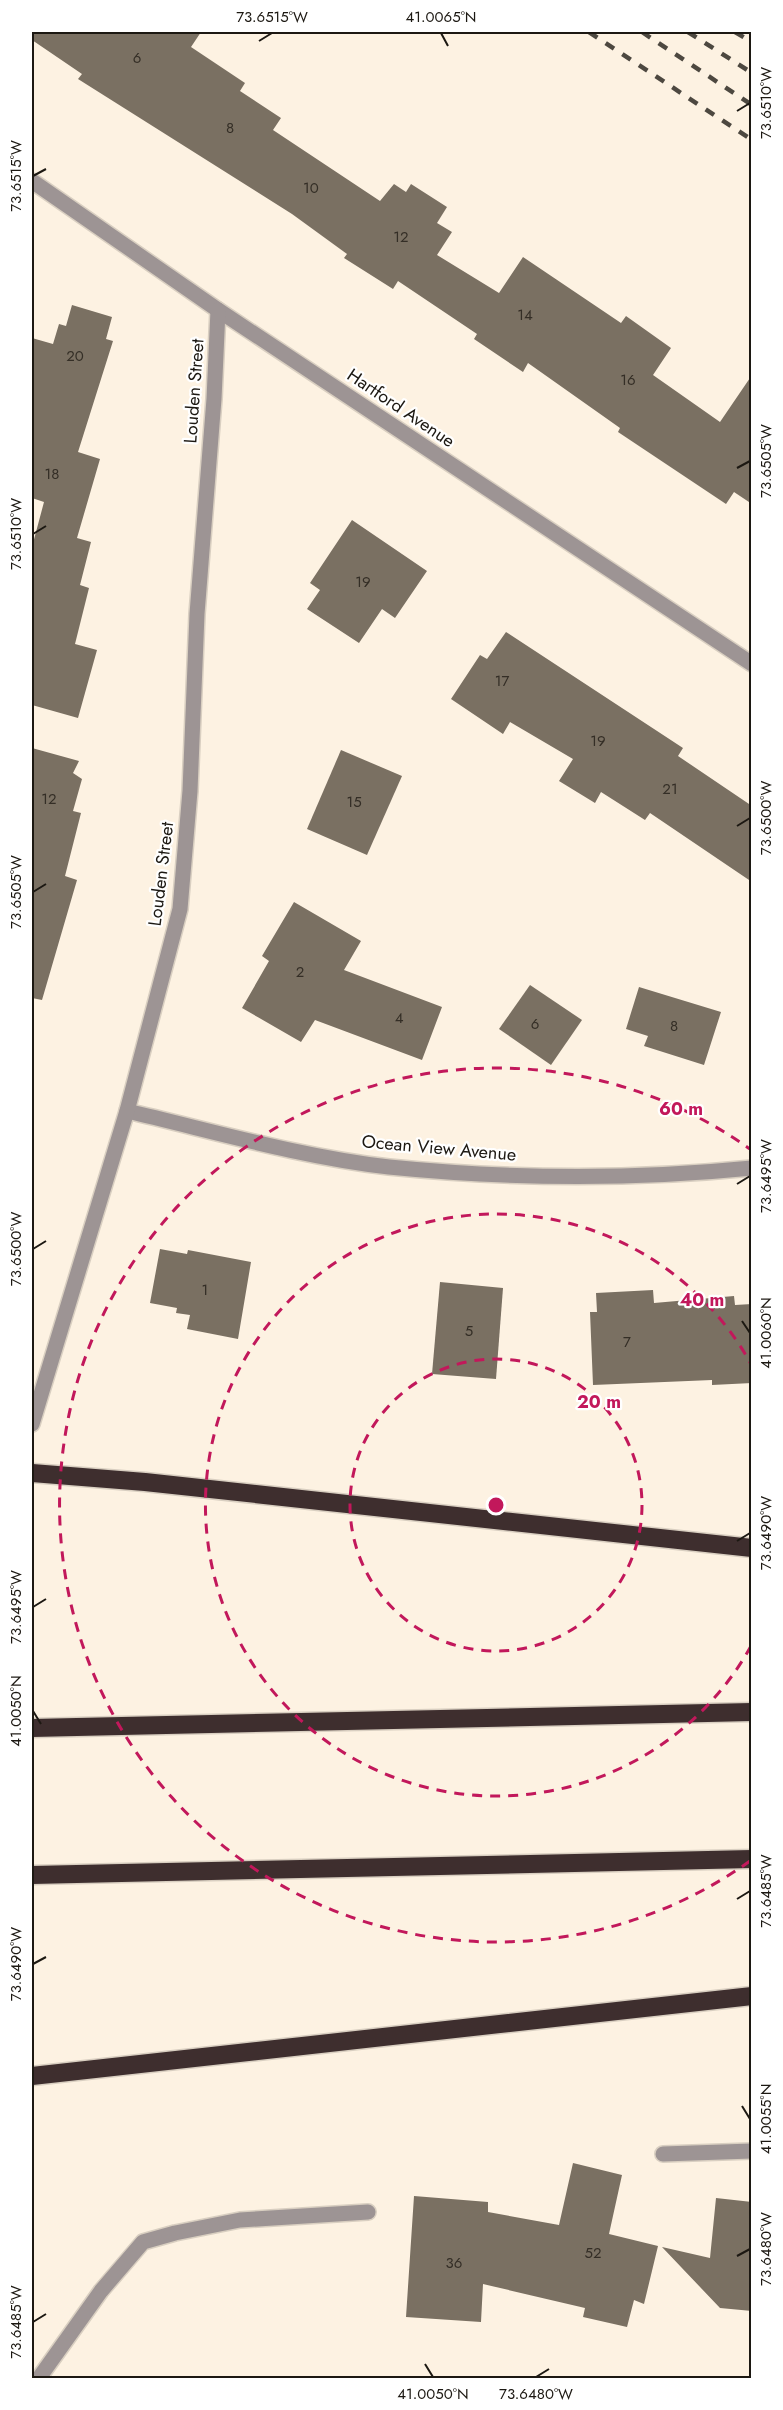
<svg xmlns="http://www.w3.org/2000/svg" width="783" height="2410" font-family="Jost,sans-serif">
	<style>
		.building { fill: #7a7062 }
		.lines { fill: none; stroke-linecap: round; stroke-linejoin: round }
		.lane-casing { stroke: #d9cfc1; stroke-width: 18 }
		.street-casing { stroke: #d9cfc1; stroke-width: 18 }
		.highway-casing { stroke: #d9cfc1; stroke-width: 21 }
		.lane { stroke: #9d9494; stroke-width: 15 }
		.street { stroke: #9d9494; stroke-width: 15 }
		.highway { stroke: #3e2e2e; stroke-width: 18 }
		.rail { stroke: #4d4840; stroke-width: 4.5; stroke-dasharray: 10 10; stroke-linecap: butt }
		.ticks { fill: none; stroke: #1c1812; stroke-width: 2 }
		.ring { fill: none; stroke: #c2185b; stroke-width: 3; stroke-dasharray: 10 8 }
		.labels { text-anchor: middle; stroke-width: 4.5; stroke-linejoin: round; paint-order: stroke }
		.number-label { font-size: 15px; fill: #342e26 }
		.street-label { font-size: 18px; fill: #1c1812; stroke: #fff }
		.centre { fill: #c2185b; stroke: #fff; stroke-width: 3 }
		.ring-label { font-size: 18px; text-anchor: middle; font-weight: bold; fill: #c2185b; stroke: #fff; stroke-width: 4.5; stroke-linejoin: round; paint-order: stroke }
		.neatline { fill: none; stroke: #1c1812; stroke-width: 2 }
		.ticks-label { font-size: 15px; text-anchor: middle; fill: #1c1812 }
	</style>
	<rect width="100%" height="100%" fill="#fdf2e2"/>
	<g class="building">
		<polygon points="32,32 201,32 191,47 245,83 240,91 281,118 273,130 380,201 394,184 406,192 411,184 447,207 437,223 452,232 437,255 499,293 523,257 621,323 626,316 671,348 653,375 720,422 752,375 752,504 734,492 726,504 618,432 620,428 528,363 523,372 474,339 477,334 398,281 393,289 344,258 347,254 292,214 78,79 82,74 32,40"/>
		<polygon points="72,305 112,317 106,339 113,341 78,452 100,459 77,538 91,542 80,585 89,588 75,644 97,650 78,718 32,705 32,547 44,502 32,498 32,338 53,344 59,324 66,326"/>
		<polygon points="352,520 427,571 395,618 382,609 359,643 307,609 320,590 310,583"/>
		<polygon points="506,632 683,748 678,756 752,806 752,882 650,813 645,820 601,792 595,803 559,781 573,759 510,722 503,734 451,699 480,655 487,659"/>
		<polygon points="32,748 79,761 73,773 82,779 73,811 81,813 65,876 77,880 42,1000 32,998"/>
		<polygon points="341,750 402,776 367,855 307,829"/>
		<polygon points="294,902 361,941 344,970 442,1007 422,1060 315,1020 301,1042 242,1008 269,961 262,956"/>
		<polygon points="530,985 582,1020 551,1065 499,1029"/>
		<polygon points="639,987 721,1012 704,1065 644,1046 648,1036 626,1029"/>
		<polygon points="160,1249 187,1254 188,1250 251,1262 238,1339 187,1329 190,1315 176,1313 177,1308 150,1303"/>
		<polygon points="440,1282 503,1288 496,1379 432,1374"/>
		<polygon points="653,1290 654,1303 734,1296 735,1305 752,1304 752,1383 712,1385 712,1380 593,1385 590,1312 597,1312 596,1293"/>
		<polygon points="573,2163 622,2175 609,2234 658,2246 644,2304 634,2300 627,2327 583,2317 585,2308 483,2284 481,2322 406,2317 414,2196 488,2202 488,2212 559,2225"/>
		<polygon points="716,2198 752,2202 752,2311 720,2308 662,2247 710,2258"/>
	</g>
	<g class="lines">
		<g class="lane-casing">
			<g id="lane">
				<polyline points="663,2154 752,2151"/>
				<polyline points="39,2378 101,2291 143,2242 175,2233 240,2220 368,2212"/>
			</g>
		</g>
		<g class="street-casing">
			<g id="street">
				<polyline points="32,181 218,310 752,664"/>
				<path d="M 127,1111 C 213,1131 301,1157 389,1167 C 509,1179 631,1180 752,1168"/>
				<polyline points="32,1424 127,1111 180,909 190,791 197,614 214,399 218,310"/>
			</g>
		</g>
		<g class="highway-casing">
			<g id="highway">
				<polyline points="32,1473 145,1482 752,1548"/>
				<polyline points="32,1728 752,1712"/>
				<polyline points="32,1875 752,1859"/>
				<polyline points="32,2076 752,1996"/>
			</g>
		</g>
		<use href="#lane" class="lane"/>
		<use href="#street" class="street"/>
		<use href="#highway" class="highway"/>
		<g class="rail">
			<polyline points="589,32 752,140"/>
			<polyline points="642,32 752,105"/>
			<polyline points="688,32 752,73"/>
			<polyline points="735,32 752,42"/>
		</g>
	</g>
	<path class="ticks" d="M 441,33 L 448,46M 259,41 L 272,33M 737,111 L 750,103M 33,176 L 46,169M 737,468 L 750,461M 33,534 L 46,526M 737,826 L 750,818M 33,892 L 46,884M 737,1184 L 750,1176M 33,1249 L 46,1241M 742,1321 L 750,1333M 737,1541 L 750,1533M 33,1607 L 46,1599M 33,1711 L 41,1724M 737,1899 L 750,1891M 33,1964 L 46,1957M 742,2106 L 750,2119M 737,2256 L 750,2249M 33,2322 L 46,2314M 425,2364 L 433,2377M 536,2377 L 549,2369"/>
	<g class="ring">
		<circle cx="496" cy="1505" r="146"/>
		<path d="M751 1646A291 291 0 1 1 751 1364"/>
		<path d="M750 1861A437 437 0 1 1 750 1149"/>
	</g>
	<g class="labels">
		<g class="number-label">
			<text x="137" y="63">6</text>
			<text x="230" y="133">8</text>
			<text x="311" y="193">10</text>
			<text x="401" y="242">12</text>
			<text x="525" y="320">14</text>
			<text x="75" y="361">20</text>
			<text x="628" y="385">16</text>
			<text x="52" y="479">18</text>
			<text x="363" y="587">19</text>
			<text x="502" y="686">17</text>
			<text x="598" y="746">19</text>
			<text x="670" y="794">21</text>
			<text x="49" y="804">12</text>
			<text x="354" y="807">15</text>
			<text x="300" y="977">2</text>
			<text x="399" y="1023">4</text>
			<text x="535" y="1029">6</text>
			<text x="674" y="1031">8</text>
			<text x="205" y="1295">1</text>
			<text x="469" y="1336">5</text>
			<text x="627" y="1347">7</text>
			<text x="593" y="2258">52</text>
			<text x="454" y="2268">36</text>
		</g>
		<g class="street-label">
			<text transform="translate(194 391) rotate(-86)" y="6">Louden Street</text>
			<text transform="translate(401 408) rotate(34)" y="6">Hartford Avenue</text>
			<text transform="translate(161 874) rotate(-83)" y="6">Louden Street</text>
			<text transform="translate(439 1148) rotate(5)" y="6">Ocean View Avenue</text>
		</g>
	</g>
	<circle cx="496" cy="1505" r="9" class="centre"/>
	<g class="ring-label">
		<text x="681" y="1115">60 m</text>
		<text x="702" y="1306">40 m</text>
		<text x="599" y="1408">20 m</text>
	</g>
	<rect width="783" height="2410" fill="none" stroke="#ffffff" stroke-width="66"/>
	<rect x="33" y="33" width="717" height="2344" class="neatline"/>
	<g class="ticks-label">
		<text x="272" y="22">73.6515°W</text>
		<text x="441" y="22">41.0065°N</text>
		<text transform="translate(766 103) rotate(-90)" y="5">73.6510°W</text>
		<text transform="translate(16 176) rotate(-90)" y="5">73.6515°W</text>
		<text transform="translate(766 461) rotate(-90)" y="5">73.6505°W</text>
		<text transform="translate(16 534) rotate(-90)" y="5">73.6510°W</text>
		<text transform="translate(766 818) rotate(-90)" y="5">73.6500°W</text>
		<text transform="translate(16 892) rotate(-90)" y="5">73.6505°W</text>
		<text transform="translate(766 1176) rotate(-90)" y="5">73.6495°W</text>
		<text transform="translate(16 1249) rotate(-90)" y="5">73.6500°W</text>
		<text transform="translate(766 1333) rotate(-90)" y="5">41.0060°N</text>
		<text transform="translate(766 1533) rotate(-90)" y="5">73.6490°W</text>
		<text transform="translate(16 1607) rotate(-90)" y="5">73.6495°W</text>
		<text transform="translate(16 1711) rotate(-90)" y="5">41.0050°N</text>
		<text transform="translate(766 1891) rotate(-90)" y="5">73.6485°W</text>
		<text transform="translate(16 1964) rotate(-90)" y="5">73.6490°W</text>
		<text transform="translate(766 2119) rotate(-90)" y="5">41.0055°N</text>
		<text transform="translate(766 2249) rotate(-90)" y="5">73.6480°W</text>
		<text transform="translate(16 2322) rotate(-90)" y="5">73.6485°W</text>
		<text x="433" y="2399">41.0050°N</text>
		<text x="536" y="2399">73.6480°W</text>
	</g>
</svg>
